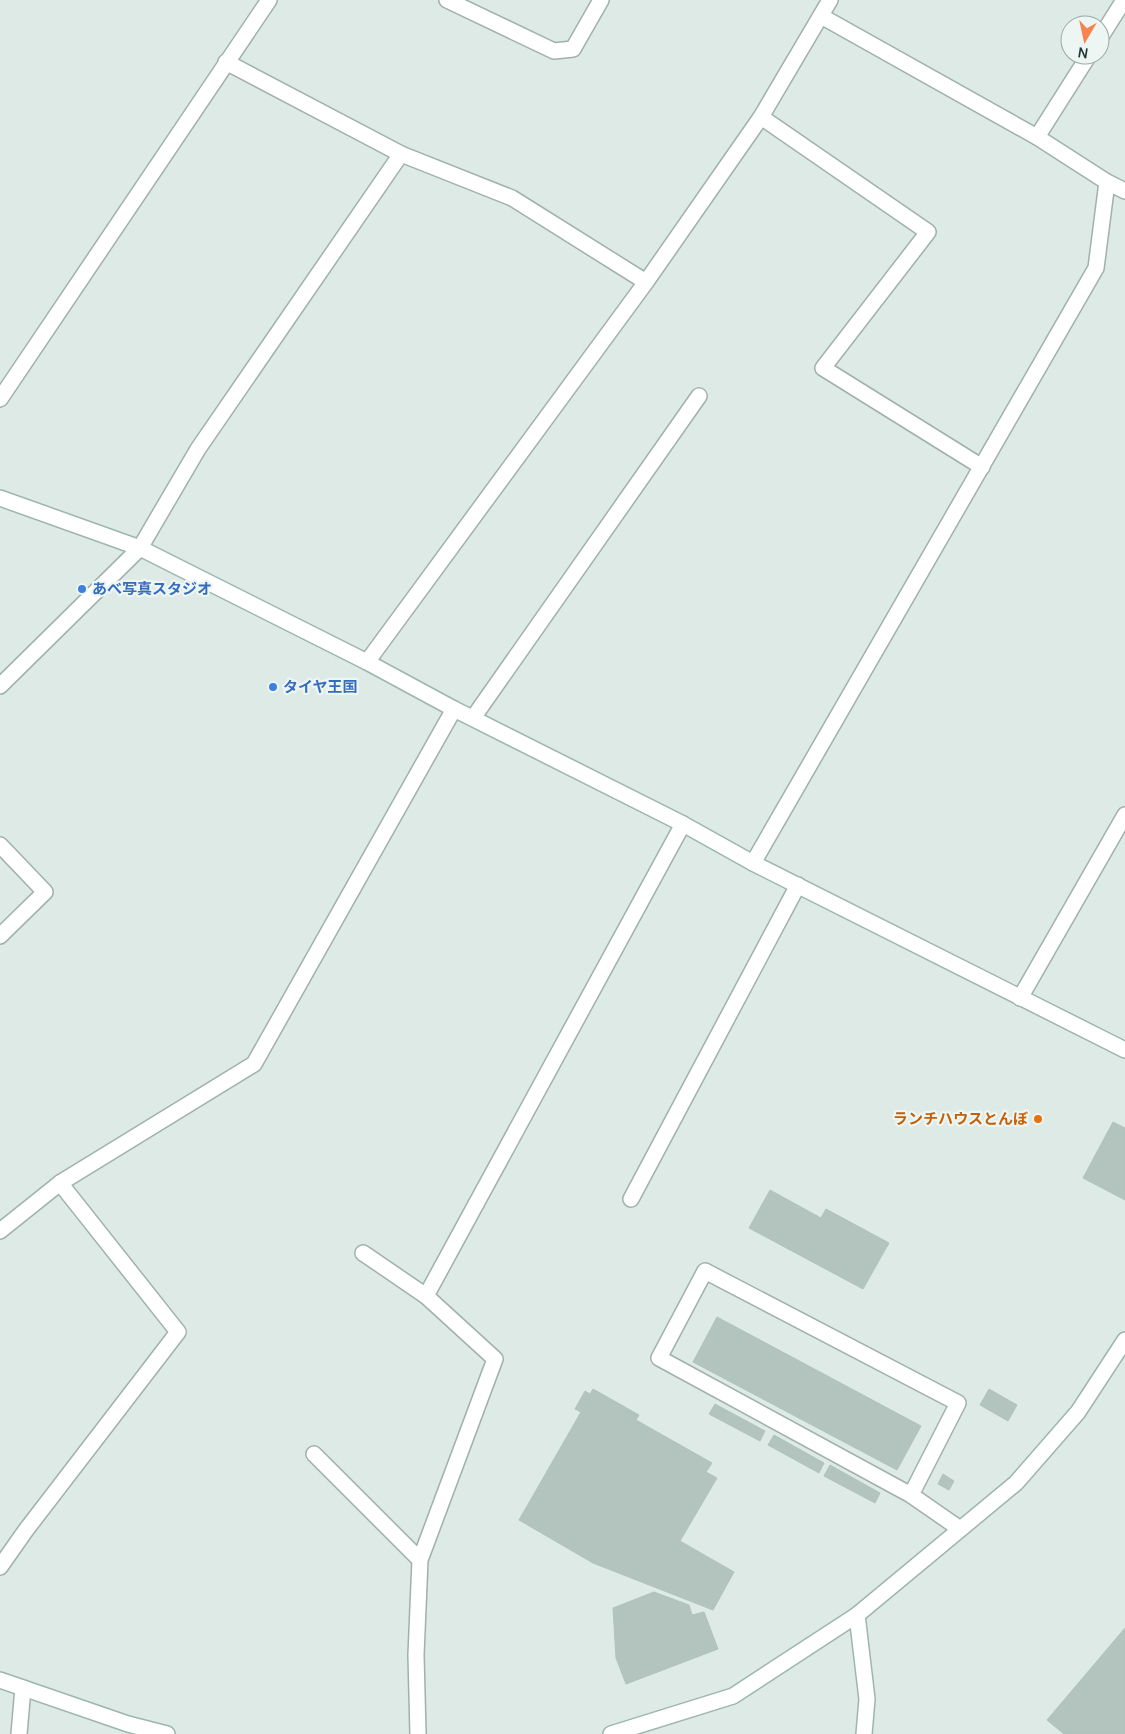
<svg xmlns="http://www.w3.org/2000/svg" width="1125" height="1734" font-family="Manrope,'Noto Sans JP',sans-serif">
	<style>
		.building { fill: #b3c4be; stroke: #b0c3bd }
		.lines { fill: none; stroke-linecap: round; stroke-linejoin: round }
		.lane-casing { stroke: #a0b1ac; stroke-width: 18 }
		.street-casing { stroke: #a0b1ac; stroke-width: 18 }
		.secondary-casing { stroke: #9cb6ae; stroke-width: 18 }
		.lane { stroke: #fff; stroke-width: 15 }
		.street { stroke: #fff; stroke-width: 15 }
		.secondary { stroke: #fff; stroke-width: 15 }
		.shop-dot { fill: #3f7fe0; stroke: #edf6f3; stroke-width: 2 }
		.food-dot { fill: #e8710a; stroke: #edf6f3; stroke-width: 2 }
		.labels { text-anchor: middle; stroke-width: 4.5; stroke-linejoin: round; paint-order: stroke }
		.shop-label { font-size: 15px; font-weight: bold; fill: #366cbe; stroke: #edf6f3; text-anchor: start }
		.food-label { font-size: 15px; font-weight: bold; fill: #c56008; stroke: #edf6f3; text-anchor: end }
	</style>
	<rect width="100%" height="100%" fill="#ddeae5"/>
	<g class="building">
		<polygon points="1113,1122 1125,1128 1125,1200 1083,1178"/>
		<polygon points="770,1190 821,1218 826,1209 889,1243 863,1289 749,1228"/>
		<polygon points="717,1317 921,1426 897,1470 693,1362"/>
		<polygon points="593,1389 639,1415 636,1420 712,1463 706,1472 717,1478 680,1541 734,1572 713,1610 593,1563 519,1520 581,1412 575,1409 585,1391 590,1394"/>
		<polygon points="989,1389 1017,1405 1008,1421 980,1405"/>
		<polygon points="715,1404 765,1431 760,1441 709,1414"/>
		<polygon points="774,1435 824,1463 819,1473 768,1445"/>
		<polygon points="830,1465 880,1493 875,1503 824,1476"/>
		<polygon points="943,1474 954,1481 949,1490 938,1484"/>
		<polygon points="654,1592 689,1605 692,1615 704,1612 718,1649 626,1684 616,1658 613,1608"/>
		<polygon points="1125,1628 1125,1734 1064,1734 1047,1720"/>
	</g>
	<g class="lines">
		<g class="lane-casing">
			<polyline id="lane" points="426,1296 476,1204"/>
		</g>
		<g class="street-casing">
			<g id="street">
				<polyline points="447,0 554,51 573,49 601,0"/>
				<polyline points="821,16 1037,137 1107,182 1125,191"/>
				<polyline points="1100,38 1124,0"/>
				<polyline points="226,62 401,154 512,198 646,282"/>
				<polyline points="761,117 928,232 823,368 982,467"/>
				<polyline points="1037,137 1089,55"/>
				<polyline points="0,399 269,0"/>
				<polyline points="367,662 646,282 761,117 830,0"/>
				<polyline points="0,686 140,548 198,449 401,154"/>
				<polyline points="473,718 699,396"/>
				<polyline points="0,845 45,892 0,936"/>
				<polyline points="753,863 1096,268 1107,182"/>
				<polyline points="1020,998 1125,815"/>
				<polyline points="631,1199 798,885"/>
				<polyline points="476,1204 683,824"/>
				<polyline points="0,1231 60,1183 254,1064 454,709"/>
				<polyline points="363,1253 426,1296 495,1359 420,1560 416,1655 418,1734"/>
				<polyline points="314,1454 420,1560"/>
				<polyline points="911,1495 958,1403 705,1271 659,1358 911,1495 960,1529"/>
				<polyline points="0,1567 26,1530 178,1332 60,1183"/>
				<polyline points="19,1734 23,1688"/>
			</g>
		</g>
		<g class="secondary-casing">
			<g id="secondary">
				<polyline points="0,498 140,548 367,662 454,709 683,824 753,863 1125,1050"/>
				<polyline points="857,1615 867,1699 864,1734"/>
				<polyline points="0,1680 128,1724 167,1734"/>
				<polyline points="611,1734 733,1696 857,1615 1016,1483 1078,1412 1125,1340"/>
			</g>
		</g>
		<use href="#lane" class="lane"/>
		<use href="#street" class="street"/>
		<use href="#secondary" class="secondary"/>
	</g>
	<g class="shop-dot">
		<circle cx="82" cy="589" r="5"/>
		<circle cx="273" cy="687" r="5"/>
	</g>
	<circle class="food-dot" cx="1038" cy="1119" r="5"/>
	<g class="labels">
		<g class="shop-label">
			<text x="92" y="594">あべ写真スタジオ</text>
			<text x="283" y="692">タイヤ王国</text>
		</g>
		<g class="food-label">
			<text x="1028" y="1124">ランチハウスとんぼ</text>
		</g>
	</g>
	<g transform="translate(1085 40) rotate(189)"><circle r="24" fill="#edf6f3" stroke="#9baaa7"/>
	<path d="M0-4L9 19L0 12L-9 19Z" fill="#f6844f"/>
	<text y="-8" font-size="14" font-weight="bold" text-anchor="middle" fill="#1f3934">N</text>
	</g>
</svg>
